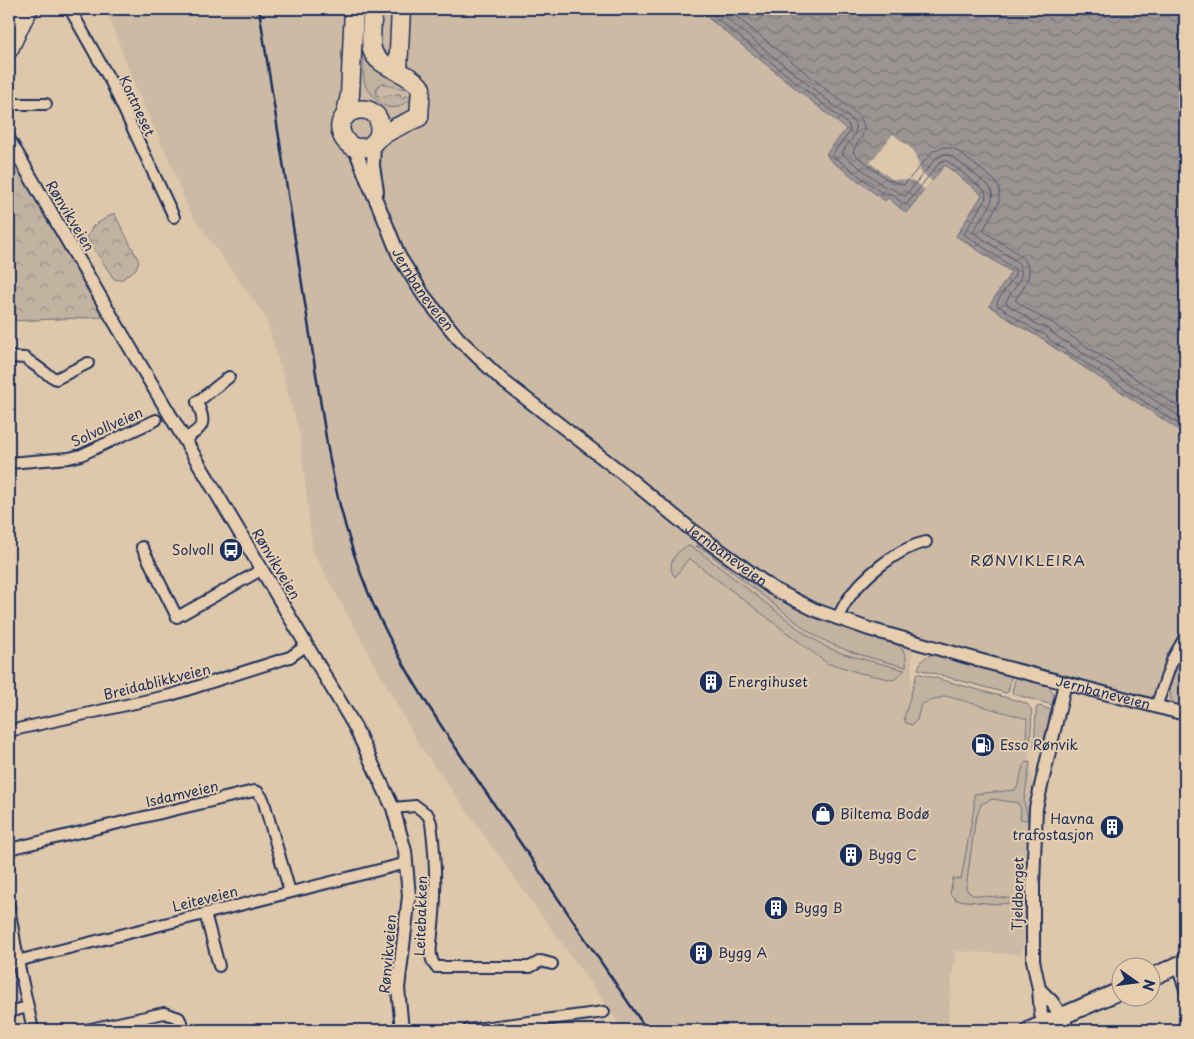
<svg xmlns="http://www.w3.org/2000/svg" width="1194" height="1039" font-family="'Playpen Sans',sans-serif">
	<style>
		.built { fill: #ccbaa5 }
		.grass { fill: #c2b2a0; stroke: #6e707f }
		.park { fill: url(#park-crowns); stroke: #6e707f }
		.water { fill: url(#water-waves); stroke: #686c7d }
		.pier { fill: #dec8ac }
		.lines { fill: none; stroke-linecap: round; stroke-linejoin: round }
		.shore { stroke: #4e5773; stroke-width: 1 }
		.minor-casing { stroke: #1b2f5e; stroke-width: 14 }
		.tertiary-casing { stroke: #1b2f5e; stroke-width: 16 }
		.primary-casing { stroke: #1b2f5e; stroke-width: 20 }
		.trunk-casing { stroke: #1b2f5e; stroke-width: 21 }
		.minor { stroke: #e6ceaf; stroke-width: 10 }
		.tertiary { stroke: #e6ceaf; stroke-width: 12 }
		.primary { stroke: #e6ceaf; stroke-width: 16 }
		.trunk { stroke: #e6ceaf; stroke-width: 18 }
		.rail { stroke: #1b2f5e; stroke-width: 2.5 }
		.labels { text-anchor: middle; stroke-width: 4; stroke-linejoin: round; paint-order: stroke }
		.street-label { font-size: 14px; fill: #1b2f5e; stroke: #e6ceaf }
		.poi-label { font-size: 14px; fill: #1b2f5e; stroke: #e6ceaf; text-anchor: start }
		.neighbourhood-label { font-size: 15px; letter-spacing: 1px; fill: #1b2f5e; stroke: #e6ceaf }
	</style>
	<defs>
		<pattern id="park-crowns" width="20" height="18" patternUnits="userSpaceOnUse" patternTransform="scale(1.25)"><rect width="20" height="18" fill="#c2b2a0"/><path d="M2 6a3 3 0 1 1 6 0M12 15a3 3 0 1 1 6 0" fill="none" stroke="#9d9186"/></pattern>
		<pattern id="water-waves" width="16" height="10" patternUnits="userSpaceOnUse" patternTransform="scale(1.25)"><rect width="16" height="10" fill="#9b9492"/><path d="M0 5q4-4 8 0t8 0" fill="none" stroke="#7e797a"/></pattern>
	</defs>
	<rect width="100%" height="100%" fill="#dec8ac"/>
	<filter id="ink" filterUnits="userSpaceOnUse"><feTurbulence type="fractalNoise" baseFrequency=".02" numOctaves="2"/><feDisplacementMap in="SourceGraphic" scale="10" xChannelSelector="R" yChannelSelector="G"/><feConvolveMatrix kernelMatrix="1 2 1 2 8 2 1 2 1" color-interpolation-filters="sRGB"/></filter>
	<g filter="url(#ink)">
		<polygon class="built" points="107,9 697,9 846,129 826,155 830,160 885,201 888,198 906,213 945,165 982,195 956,236 1011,272 989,306 1019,326 1043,339 1047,343 1185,434 1185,714 913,637 911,687 1025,720 1036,808 1022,955 955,951 947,1030 624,1030 418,743 313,552 299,431 266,318 189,211 170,162 136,88 109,17"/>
		<g class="grass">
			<path d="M 361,9 L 368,9 L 367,50 L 410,89 L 398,88 L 382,83 L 377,87 L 376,95 C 383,99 393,93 400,94 L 401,98 L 405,97 L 405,95 L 412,96 L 411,100 C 406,101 403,105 398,107 C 384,110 378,102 371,93 C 369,89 368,91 366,87 C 362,77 364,65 363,55 L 360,51 Z"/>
			<path d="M 689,546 L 700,552 L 803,632 L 826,647 L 844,654 L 905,670 L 894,680 L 860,673 L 835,665 L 828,664 L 689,558 L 675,577 C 665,565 676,550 689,546 Z"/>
			<path d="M 695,546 L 701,546 L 707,549 C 743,575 779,602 822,619 C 845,629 871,636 895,643 C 904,649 907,655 906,667 C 872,658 838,651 808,631 L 706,551 Z"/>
			<path d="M 1185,646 L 1185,708 C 1181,707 1177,707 1174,704 C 1163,692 1179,658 1185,646 Z"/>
			<path d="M 936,654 L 1012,675 L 1008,692 L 1006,693 L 918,669 C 921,659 927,655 936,654 Z"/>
			<polygon points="917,673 1026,703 1031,709 1032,714 1030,746 1026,742 1027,719 946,696 921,704 917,720 912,725 906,723 904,718"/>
			<polygon points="1016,676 1048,685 1054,695 1053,705 1013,694 1012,691"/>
			<polygon points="1039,706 1052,710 1043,744 1039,747 1034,748 1036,710 1037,707"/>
			<path d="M 1030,762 L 1024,801 L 1028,820 L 1020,819 L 1021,809 L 1018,803 L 993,799 L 981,804 L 975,822 L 966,888 L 968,892 L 973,895 L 1017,899 L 1017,903 L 997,904 L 956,900 L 950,894 L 953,878 L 961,879 L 974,808 L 974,794 L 1015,790 C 1021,783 1020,771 1025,763 Z"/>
		</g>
		<g class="park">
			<polygon points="9,155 106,317 9,321"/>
			<polygon points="114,213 139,261 136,269 121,280 114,279 87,238 93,226"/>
		</g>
		<polygon class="water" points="697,9 1185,9 1185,434 1047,343 1043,339 1019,326 989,306 1011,272 956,236 982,195 945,165 906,213 888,198 885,201 830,160 826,154 846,129"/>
		<polygon class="pier" points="893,134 914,151 921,172 932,181 925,190 914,181 892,179 870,163"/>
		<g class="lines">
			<g class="shore">
				<polyline points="705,9 849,125 850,132 833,153 833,156 883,194 891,194 904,204 906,205 940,162 945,160 949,162 985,191 986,198 964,234 1015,269 1015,275 997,302 997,305 1033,329 1046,335 1050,340 1185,428"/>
				<path d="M 715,9 L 853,121 C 862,135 846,142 842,154 L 885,187 C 895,188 898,194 905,196 L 936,158 L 944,154 L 952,156 L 989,186 C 1001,200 979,219 973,232 L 1017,262 C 1029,274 1013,289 1006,301 L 1006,303 L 1036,324 L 1049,329 L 1055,335 L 1185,420"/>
				<path d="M 727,9 L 859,116 C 872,133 857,138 853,153 L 887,179 L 904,185 L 933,151 L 944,147 L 955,149 L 994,180 L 999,188 L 999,202 L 983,230 C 996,243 1036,255 1028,278 C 1026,285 1020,292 1016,299 L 1016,301 L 1040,317 L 1053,323 L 1060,329 L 1185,411"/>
			</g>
			<g class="minor-casing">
				<g id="minor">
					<polyline points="70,9 111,82 174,217"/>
					<polyline points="9,104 46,104"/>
					<polyline points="9,357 25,358 47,374 56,379 88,363"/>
					<path d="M 185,439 C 205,426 206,424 197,402 L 229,377"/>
					<polyline points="9,463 69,458 81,455 156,420"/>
					<polyline points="142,547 177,617 261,570"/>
					<path d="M 837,619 C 840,613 843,607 846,602 C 862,577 898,548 926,542"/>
					<polyline points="1156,707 1173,658 1185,637"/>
					<polyline points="9,731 171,695 290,657 307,645"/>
					<path d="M 393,808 L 416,806 L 428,815 L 431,823 C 436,860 437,896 432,934 C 431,945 428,958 436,967 L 530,967 L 541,961 L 552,964"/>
					<polyline points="9,849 254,791 258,792 263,799 290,892"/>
					<polyline points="9,906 18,961 33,1030"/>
					<polyline points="205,913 219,966"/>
					<polyline points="9,963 407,863"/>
					<polyline points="1177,966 1185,989"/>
					<polyline points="9,1012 28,1007"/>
					<polyline points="86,1030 164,1013 179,1018 185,1030"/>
					<polyline points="468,1030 604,1012"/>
				</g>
			</g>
			<g class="tertiary-casing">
				<g id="tertiary">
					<polyline points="9,140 106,307 355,727 393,808 405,851 409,896 398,988 402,1030"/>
					<polyline points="374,143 373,166 377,191"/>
					<path id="s1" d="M 352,146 L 357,154 L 368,182 L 383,216 L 399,256 L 424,296 L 458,338 L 502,380 L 626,476 L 688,527 L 772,588 L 815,610 L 869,629 L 1000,666 L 1185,714"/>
					<polyline points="1039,989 1052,1002 1065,1022"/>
					<polyline points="1047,1030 1041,1014 1039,989 1033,960 1033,884 1036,808 1065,683"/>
				</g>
			</g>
			<g class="primary-casing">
				<g id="primary">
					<polyline points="1152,977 1185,962"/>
					<polyline points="1030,1030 1122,990"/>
				</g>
			</g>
			<g class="trunk-casing">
				<g id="trunk">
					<path d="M 373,9 C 372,22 370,36 372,49 C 376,68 408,70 421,88 L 419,117"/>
					<polyline points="9,17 14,9"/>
					<polyline points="9,49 22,21 29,9"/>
					<polyline points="398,70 401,9"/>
					<polyline points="345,117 350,95 354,9"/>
					<path d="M 378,137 C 391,96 327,105 343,137 C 346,143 352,147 358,148 C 362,148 366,148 370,146 C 374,143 376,139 381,136 C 393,128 406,123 419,117"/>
				</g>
			</g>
			<use href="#minor" class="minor"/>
			<use href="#tertiary" class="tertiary"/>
			<use href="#primary" class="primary"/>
			<use href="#trunk" class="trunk"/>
			<path class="rail" d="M 259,9 L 327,444 C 336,496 349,547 370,597 C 406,680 460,754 511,829 C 557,896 602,963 647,1030"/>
		</g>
	</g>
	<defs>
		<g id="bus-disc" transform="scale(1.25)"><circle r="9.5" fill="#1b2f5e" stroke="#e6ceaf"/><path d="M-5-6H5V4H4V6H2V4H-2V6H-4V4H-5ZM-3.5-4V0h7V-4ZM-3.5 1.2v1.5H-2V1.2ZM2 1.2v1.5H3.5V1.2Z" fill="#fff"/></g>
		<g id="building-disc" transform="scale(1.25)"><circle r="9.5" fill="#1b2f5e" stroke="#e6ceaf"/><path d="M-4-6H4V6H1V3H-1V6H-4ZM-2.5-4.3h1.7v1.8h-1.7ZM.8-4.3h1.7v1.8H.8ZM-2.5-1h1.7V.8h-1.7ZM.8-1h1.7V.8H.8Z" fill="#fff"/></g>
		<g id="fuel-disc" transform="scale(1.25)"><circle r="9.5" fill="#1b2f5e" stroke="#e6ceaf"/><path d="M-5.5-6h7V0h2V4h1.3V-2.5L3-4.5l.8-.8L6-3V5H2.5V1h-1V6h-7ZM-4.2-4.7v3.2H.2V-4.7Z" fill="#fff"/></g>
		<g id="shop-disc" transform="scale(1.25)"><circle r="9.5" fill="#1b2f5e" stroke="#e6ceaf"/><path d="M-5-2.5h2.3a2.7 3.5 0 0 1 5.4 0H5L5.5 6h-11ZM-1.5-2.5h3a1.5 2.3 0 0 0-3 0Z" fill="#fff"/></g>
	</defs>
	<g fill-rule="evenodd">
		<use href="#bus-disc" x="231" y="550"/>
		<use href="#building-disc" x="711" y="682"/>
		<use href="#fuel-disc" x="983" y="745"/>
		<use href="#shop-disc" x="823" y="814"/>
		<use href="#building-disc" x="1112" y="827"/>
		<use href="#building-disc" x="851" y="855"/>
		<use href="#building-disc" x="776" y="908"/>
		<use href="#building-disc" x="701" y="953"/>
	</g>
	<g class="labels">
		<g class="street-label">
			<text transform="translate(137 106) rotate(65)" y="5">Kortneset</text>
			<text transform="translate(70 216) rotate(59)" y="5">Rønvikveien</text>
			<text dy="5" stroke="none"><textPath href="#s1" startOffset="161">Jernbaneveien</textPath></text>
			<text transform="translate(107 427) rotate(-24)" y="5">Solvollveien</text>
			<text dy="5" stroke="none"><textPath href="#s1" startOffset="566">Jernbaneveien</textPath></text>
			<text transform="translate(276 564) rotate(59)" y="5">Rønvikveien</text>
			<text transform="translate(157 682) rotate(-14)" y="5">Breidablikkveien</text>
			<text dy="5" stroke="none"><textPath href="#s1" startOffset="971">Jernbaneveien</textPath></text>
			<text transform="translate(182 794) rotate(-13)" y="5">Isdamveien</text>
			<text transform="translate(1018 894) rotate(-89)" y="5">Tjeldberget</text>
			<text transform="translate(205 899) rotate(-14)" y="5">Leiteveien</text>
			<text transform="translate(421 916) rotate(-88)" y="5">Leitebakken</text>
			<text transform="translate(388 954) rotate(-85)" y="5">Rønvikveien</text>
		</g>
		<g class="poi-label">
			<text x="214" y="555" text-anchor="end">Solvoll</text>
			<text x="728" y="687">Energihuset</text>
			<text x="1000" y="750">Esso Rønvik</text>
			<text x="840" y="819">Biltema Bodø</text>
			<text x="1094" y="824" text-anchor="end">Havna<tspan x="1094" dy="16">trafostasjon</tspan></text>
			<text x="868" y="860">Bygg C</text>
			<text x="794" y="913">Bygg B</text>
			<text x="718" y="958">Bygg A</text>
		</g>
		<g class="neighbourhood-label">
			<text x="1028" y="566">RØNVIKLEIRA</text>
		</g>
	</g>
	<rect width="1194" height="1039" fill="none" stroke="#e6ceaf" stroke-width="30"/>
	<rect x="15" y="15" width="1164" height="1009" fill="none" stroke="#1b2f5e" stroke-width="2" filter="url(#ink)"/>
	<g transform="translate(1136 982) rotate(104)"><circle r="24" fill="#e6ceaf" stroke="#958e8f"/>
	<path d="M0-4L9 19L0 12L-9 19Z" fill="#1b2f5e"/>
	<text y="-8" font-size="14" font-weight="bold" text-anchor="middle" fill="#1b2f5e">N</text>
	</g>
</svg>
